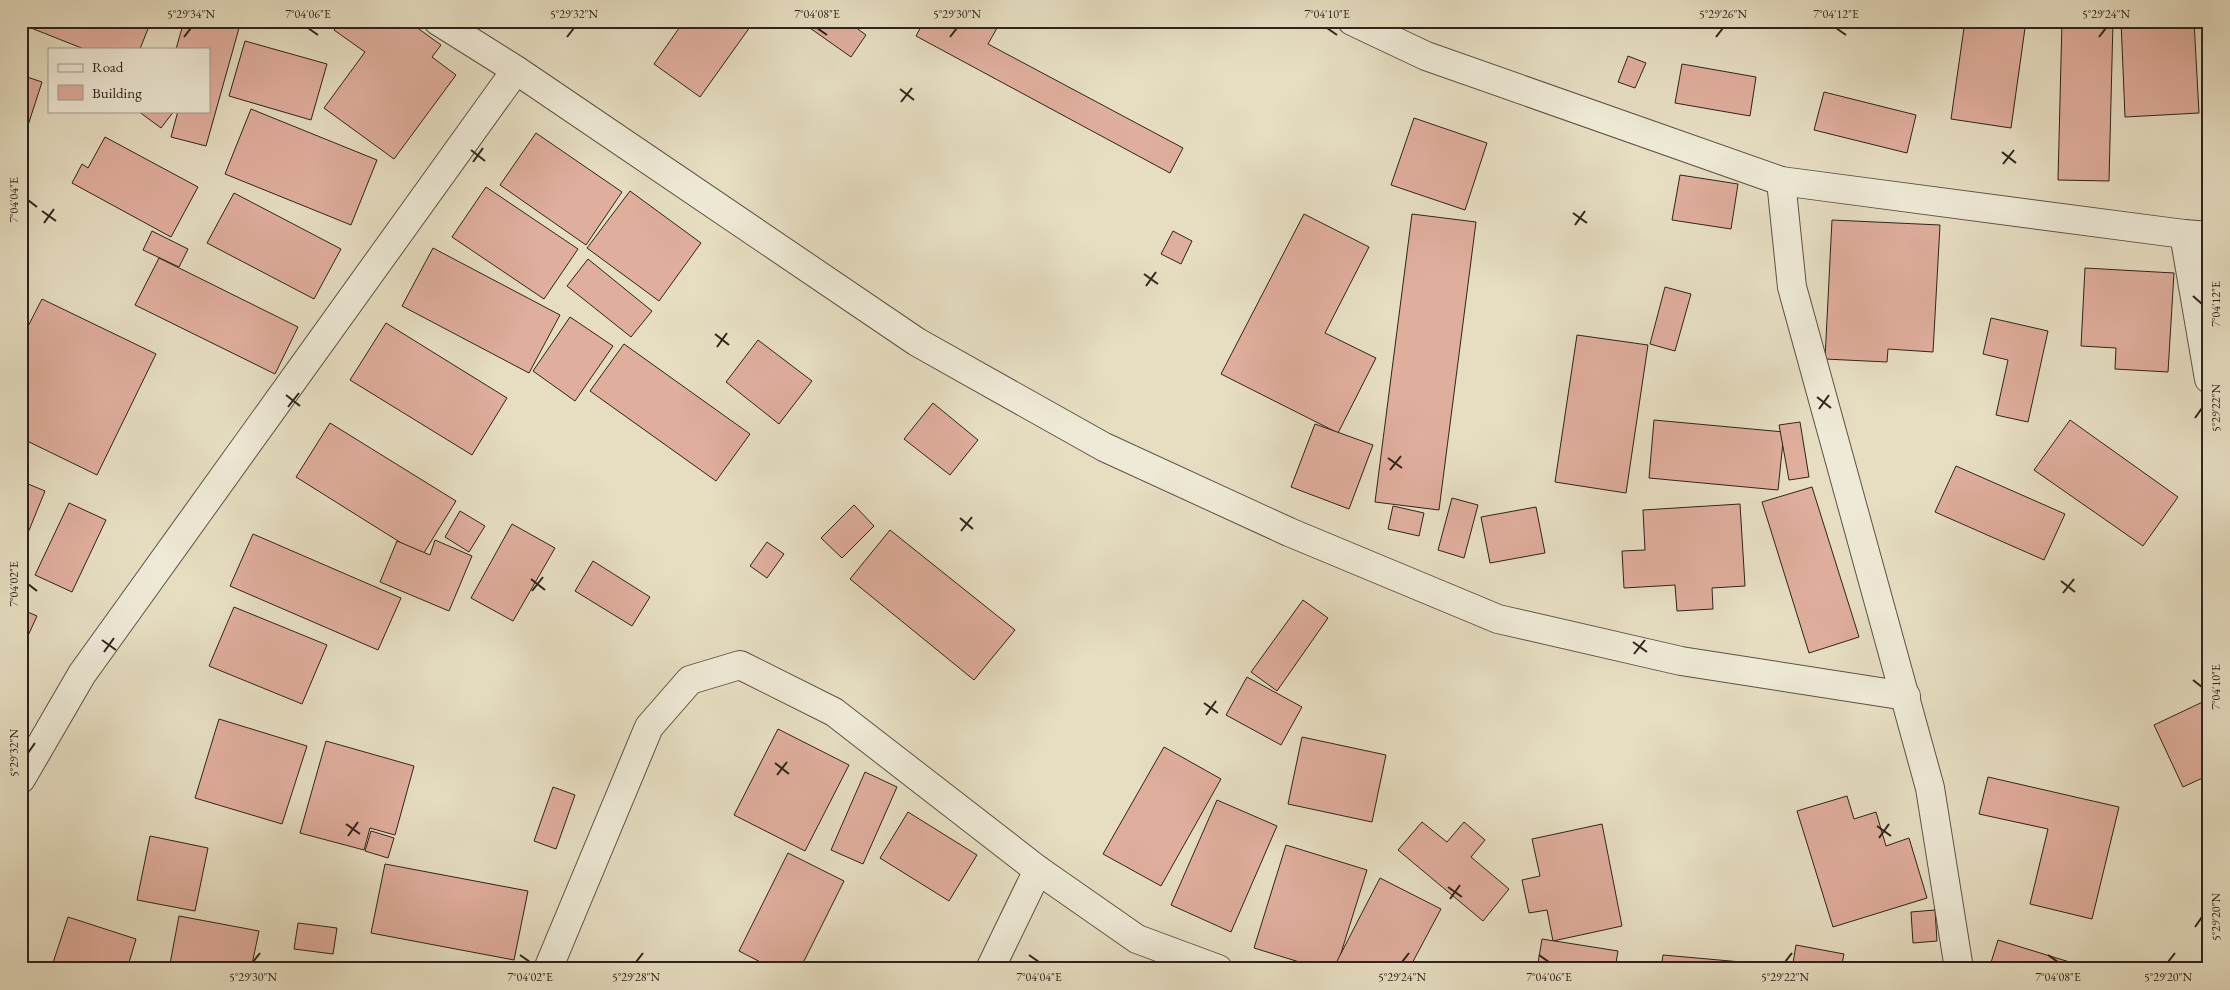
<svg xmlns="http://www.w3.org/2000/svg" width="2230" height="990" font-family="'EB Garamond',serif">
	<rect width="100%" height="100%" fill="#e7dec2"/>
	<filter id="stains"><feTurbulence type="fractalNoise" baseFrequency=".004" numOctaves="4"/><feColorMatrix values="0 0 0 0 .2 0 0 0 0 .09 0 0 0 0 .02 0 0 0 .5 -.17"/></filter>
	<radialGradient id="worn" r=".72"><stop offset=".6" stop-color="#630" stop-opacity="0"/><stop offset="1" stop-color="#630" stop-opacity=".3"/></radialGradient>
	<g fill="#e0ae9d" stroke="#2e231b">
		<path d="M21,21H151L140,49H84L21,24Z"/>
		<path d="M184,21H241L206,146L171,137L178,111H209V49H176Z"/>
		<path d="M341,21H408L441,45L432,57L456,75L394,159L324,108L365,52L334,30Z"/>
		<path d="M684,21H743L750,27L700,97L654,64Z"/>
		<path d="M800,21H847L866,35L851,57Z"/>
		<path d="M924,21H984L997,28L988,44L1183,148L1170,173L916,36Z"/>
		<path d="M1965,21H2026L2011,128L1951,119Z"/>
		<path d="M2062,21H2113L2109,181L2058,180Z"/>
		<path d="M2121,21H2194L2199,113L2125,117Z"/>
		<path d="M245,41L327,64L311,120L229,96Z"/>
		<path d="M1628,56L1646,63L1635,88L1618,82Z"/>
		<path d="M1682,64L1756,77L1750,116L1675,103Z"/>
		<path d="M21,75L42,82L21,147Z"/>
		<path d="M1824,92L1916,115L1907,153L1814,130Z"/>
		<path d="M251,109L377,160L351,225L225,174Z"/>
		<path d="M138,111H174L161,128Z"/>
		<path d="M1414,118L1487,143L1465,210L1391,185Z"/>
		<path d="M536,133L622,192L586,245L500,185Z"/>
		<path d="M105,137L198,187L171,237L72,183L82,164L88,168Z"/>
		<path d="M1680,175L1738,184L1731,229L1672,220Z"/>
		<path d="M486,187L578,249L544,299L452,237Z"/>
		<path d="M630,191L701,243L659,301L587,248Z"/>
		<path d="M234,193L341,249L314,299L207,243Z"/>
		<path d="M1304,214L1369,247L1325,333L1376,358L1338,433L1221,374Z"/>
		<path d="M1412,214L1476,222L1439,510L1375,502Z"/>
		<path d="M1832,220L1940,225L1933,352L1888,349L1887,362L1825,359Z"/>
		<path d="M152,231L188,249L179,267L143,250Z"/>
		<path d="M1173,231L1192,241L1181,264L1161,254Z"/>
		<path d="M433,248L560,315L529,373L402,306Z"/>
		<path d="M159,258L298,327L275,374L135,305Z"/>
		<path d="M588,259L652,311L631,337L567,286Z"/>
		<path d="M2085,268L2174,273L2168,372L2115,369L2116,348L2081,346Z"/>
		<path d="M1665,287L1691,294L1675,351L1650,344Z"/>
		<path d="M42,299L156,354L97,475L21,438V340Z"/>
		<path d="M570,317L613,346L575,401L533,371Z"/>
		<path d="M1991,318L2048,331L2028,422L1996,415L2008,360L1983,354Z"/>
		<path d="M386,323L507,398L472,455L350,380Z"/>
		<path d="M1577,335L1648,345L1626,493L1555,482Z"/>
		<path d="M758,340L812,381L779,424L726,382Z"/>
		<path d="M624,344L750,434L716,481L590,391Z"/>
		<path d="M933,403L978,440L950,475L904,439Z"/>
		<path d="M1654,420L1784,432L1778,490L1649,478Z"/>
		<path d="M2070,420L2178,497L2143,546L2034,470Z"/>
		<path d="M1800,422L1809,477L1789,480L1779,425Z"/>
		<path d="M330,423L456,501L422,556L296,477Z"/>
		<path d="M1315,424L1373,445L1349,509L1291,487Z"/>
		<path d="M1956,466L2065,514L2044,560L1935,512Z"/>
		<path d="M21,481L45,491L21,550Z"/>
		<path d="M1812,487L1859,637L1809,653L1762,502Z"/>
		<path d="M1452,498L1478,505L1464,558L1438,550Z"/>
		<path d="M69,503L106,520L72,592L35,575Z"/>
		<path d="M1740,504L1745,586L1712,588L1713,609L1677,611L1675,585L1624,588L1622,551L1645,550L1643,510Z"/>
		<path d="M854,505L874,526L842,558L821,538Z"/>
		<path d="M1393,506L1424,513L1419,536L1388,529Z"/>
		<path d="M1536,507L1545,553L1490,563L1481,517Z"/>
		<path d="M460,511L485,526L469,552L445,537Z"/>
		<path d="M512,524L555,548L513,621L471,598Z"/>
		<path d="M890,530L1015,630L974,680L850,579Z"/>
		<path d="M253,534L401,598L378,650L230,586Z"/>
		<path d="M435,540L472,556L449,611L380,582L397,541L430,555Z"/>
		<path d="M767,542L784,554L767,578L750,566Z"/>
		<path d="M593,561L650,597L632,626L575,591Z"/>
		<path d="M1303,600L1328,618L1277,691L1251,672Z"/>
		<path d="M234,607L327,645L302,704L209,666Z"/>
		<path d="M21,609L37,616L21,651Z"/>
		<path d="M1247,677L1302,707L1281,745L1226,715Z"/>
		<path d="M2209,699V775L2183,787L2154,725Z"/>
		<path d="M219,719L307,746L282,824L195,798Z"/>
		<path d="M778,729L849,765L805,851L734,815Z"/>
		<path d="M1302,737L1386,755L1372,822L1288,804Z"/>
		<path d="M326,741L414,766L395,835L370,828L364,850L300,833Z"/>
		<path d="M1164,747L1221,779L1161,886L1103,854Z"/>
		<path d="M865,772L897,787L863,864L831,850Z"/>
		<path d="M1988,777L2119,807L2092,919L2030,904L2048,829L1979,814Z"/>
		<path d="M2209,785V799L2204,787Z"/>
		<path d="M553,787L575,795L556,849L534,841Z"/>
		<path d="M1847,796L1854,819L1876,812L1886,846L1909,838L1927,898L1833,927L1797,811Z"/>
		<path d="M1217,800L1277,826L1231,932L1171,905Z"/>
		<path d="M908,812L977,855L949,901L880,858Z"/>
		<path d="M1422,822L1447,842L1464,822L1485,840L1471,857L1509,889L1483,921L1398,850Z"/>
		<path d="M1602,824L1622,926L1553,941L1547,910L1529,913L1522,880L1540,876L1532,839Z"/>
		<path d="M371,831L394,838L388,858L365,851Z"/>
		<path d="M150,836L208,848L195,911L137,900Z"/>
		<path d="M1286,845L1367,870L1336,969H1322L1254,948Z"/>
		<path d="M788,853L844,881L800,969H774L739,951Z"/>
		<path d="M385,864L528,891L514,960L371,933Z"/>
		<path d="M1380,878L1441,909L1409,969H1342L1335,965Z"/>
		<path d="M1935,910L1937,941L1913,943L1911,912Z"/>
		<path d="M179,916L259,931L251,969H169Z"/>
		<path d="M68,917L136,939L127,969H51Z"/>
		<path d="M298,923L337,928L333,954L294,949Z"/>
		<path d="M1542,939L1618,951L1615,969H1537Z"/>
		<path d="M1998,940L2076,964L2075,969H1989Z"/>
		<path d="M1796,945L1844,954L1841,969H1792Z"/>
		<path d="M1663,955L1764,964V969H1661Z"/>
	</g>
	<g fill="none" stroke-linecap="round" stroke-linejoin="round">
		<g stroke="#5c5245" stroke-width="30">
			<g id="street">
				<path d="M438,21L516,70L917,342L1104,447L1289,532L1498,619L1681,661L1906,696"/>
				<path d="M1352,21L1426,56L1781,181L2184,234L2209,236"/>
				<path d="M1781,181L1792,287L1930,788L1959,969"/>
				<path d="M2184,234L2209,379"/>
				<path d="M21,779L82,674L516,70"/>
				<path d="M548,969L649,727L690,680L740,665L834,712L1038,870L1137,939L1218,969"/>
				<path d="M990,969L1038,870"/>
			</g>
		</g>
		<use href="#street" stroke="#efead7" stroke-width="28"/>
	</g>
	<path fill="none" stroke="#2e231b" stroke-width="2" d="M308,28L318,35M817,28L827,35M1327,28L1337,35M1836,28L1846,35M184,37L191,28M567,37L574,28M950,37L957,28M1716,37L1723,28M2099,37L2106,28M900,89L914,100M901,102L912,88M471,150L485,161M2002,152L2016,163M473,162L483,148M2003,164L2014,150M28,200L37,207M42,211L56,221M1573,213L1587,223M44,223L54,209M1575,225L1585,211M1144,274L1158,284M1146,286L1156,272M2193,296L2202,304M715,334L729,345M717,347L727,333M286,395L300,406M1817,397L1831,408M288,407L299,393M1819,409L1829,395M2195,418L2202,408M1388,458L1402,468M1390,470L1401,456M960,518L973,529M961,531L972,517M531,579L545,590M2061,581L2075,592M28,584L37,591M532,591L543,577M2063,593L2074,579M102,640L116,650M1633,642L1647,652M104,652L114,638M1634,654L1645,640M2193,680L2202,687M1204,703L1218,713M1206,715L1216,701M28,753L35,743M775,763L789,774M777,775L787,762M346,824L360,834M1877,826L1891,836M348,836L358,822M1879,838L1889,824M1448,887L1462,897M1450,899L1460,885M2195,927L2202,917M520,955L530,962M1029,955L1039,962M1539,955L1549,962M2048,955L2058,962M253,962L260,953M636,962L643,953M1402,962L1409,953M1785,962L1792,953M2168,962L2175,953"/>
	<rect width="2230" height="990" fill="none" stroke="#e7dec2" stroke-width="55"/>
	<rect x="48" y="48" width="162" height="65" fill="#efead7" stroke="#a29a8c"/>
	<rect x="58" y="64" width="25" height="8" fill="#efead7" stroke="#a29a8c"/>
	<text x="92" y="72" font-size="15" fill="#2e231b">Road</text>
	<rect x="58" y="85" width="25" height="15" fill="#e0ae9d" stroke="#a29a8c"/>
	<text x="92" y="98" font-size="15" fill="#2e231b">Building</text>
	<rect x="28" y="28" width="2174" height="934" fill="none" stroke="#2e231b" stroke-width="2"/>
	<g font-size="12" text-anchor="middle" fill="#2e231b">
		<text x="191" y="18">5°29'34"N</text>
		<text x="308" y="18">7°04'06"E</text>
		<text x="574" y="18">5°29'32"N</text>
		<text x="817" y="18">7°04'08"E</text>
		<text x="957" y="18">5°29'30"N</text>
		<text x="1327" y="18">7°04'10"E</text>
		<text x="1723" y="18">5°29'26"N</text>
		<text x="1836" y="18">7°04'12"E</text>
		<text x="2106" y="18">5°29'24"N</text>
		<text transform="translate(14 200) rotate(-90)" y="4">7°04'04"E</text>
		<text transform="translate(2216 304) rotate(-90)" y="4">7°04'12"E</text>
		<text transform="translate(2216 408) rotate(-90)" y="4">5°29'22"N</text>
		<text transform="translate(14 584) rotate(-90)" y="4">7°04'02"E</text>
		<text transform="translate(2216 687) rotate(-90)" y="4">7°04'10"E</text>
		<text transform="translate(14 753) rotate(-90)" y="4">5°29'32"N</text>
		<text transform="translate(2216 917) rotate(-90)" y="4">5°29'20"N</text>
		<text x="253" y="981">5°29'30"N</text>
		<text x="530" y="981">7°04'02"E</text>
		<text x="636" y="981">5°29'28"N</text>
		<text x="1039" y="981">7°04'04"E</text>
		<text x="1402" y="981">5°29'24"N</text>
		<text x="1549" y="981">7°04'06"E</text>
		<text x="1785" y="981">5°29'22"N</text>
		<text x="2058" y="981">7°04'08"E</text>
		<text x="2168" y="981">5°29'20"N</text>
	</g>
	<rect width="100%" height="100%" filter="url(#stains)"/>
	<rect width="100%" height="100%" fill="url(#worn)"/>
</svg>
